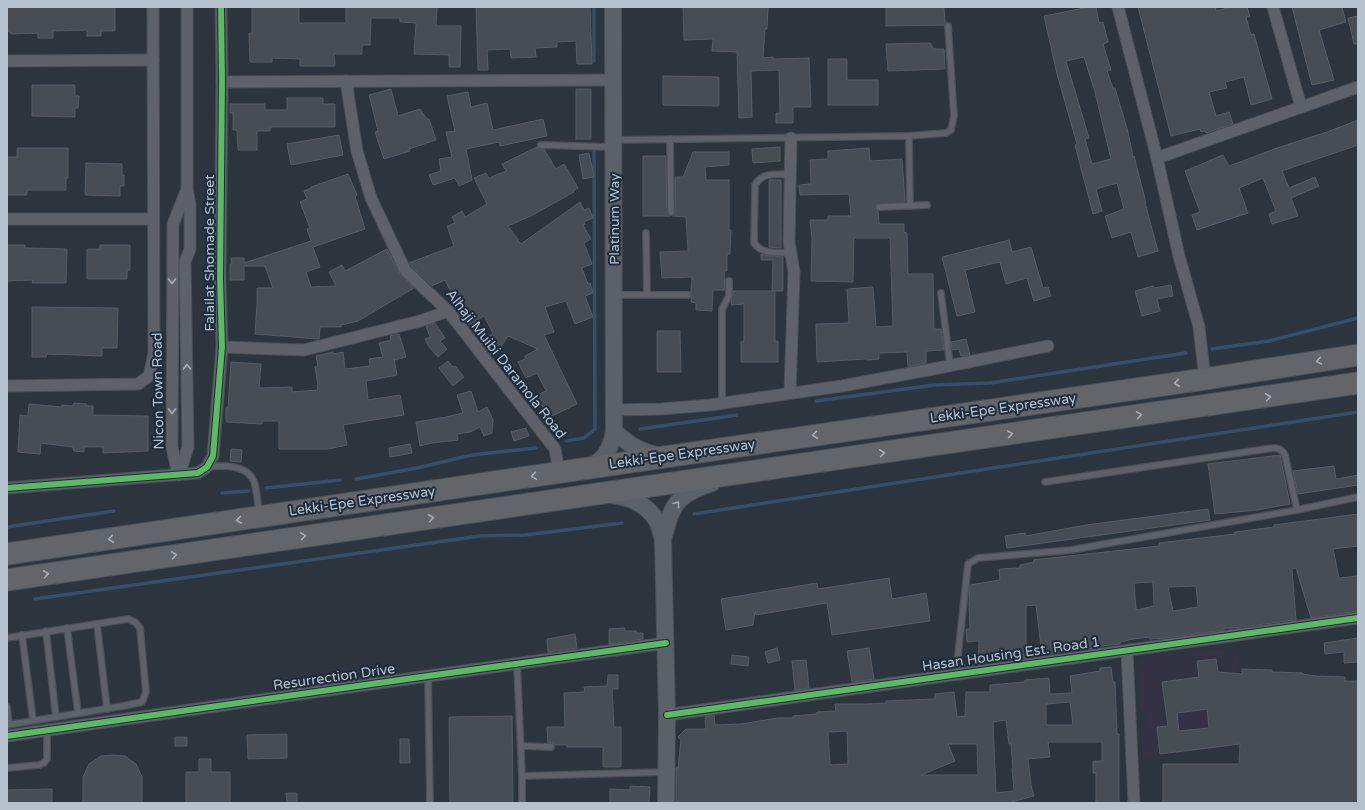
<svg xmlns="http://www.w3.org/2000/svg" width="1365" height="810" font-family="'Varela Round',sans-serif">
	<rect width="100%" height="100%" fill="#2c343d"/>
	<path fill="#323243" d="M1240,647L1237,748L1142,757L1141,732L1147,726L1146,713L1140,711L1137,670V664L1139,660L1149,656Z"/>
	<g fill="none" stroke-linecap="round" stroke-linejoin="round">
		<g stroke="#354e6a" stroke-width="3.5">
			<path d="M594,7V61"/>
			<path d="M1212,349L1269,341L1358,318"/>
			<path d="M816,401L935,385L990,383L1186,353"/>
			<path d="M640,429L737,415"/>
			<path d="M566,441L584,438L595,429L594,151"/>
			<path d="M356,479L417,468L472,455L536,448"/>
			<path d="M266,488L340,480"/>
			<path d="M222,493L249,491"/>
			<path d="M694,514L1358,412"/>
			<path d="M7,527L114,511"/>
			<path d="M35,599L480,536L525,535L622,523"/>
		</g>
	</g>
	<g fill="#464d55" stroke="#545c65" fill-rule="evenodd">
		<path d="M7,7H115V31H101V36H87V30L53,31V38H38V33L12,34L7,30Z"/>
		<path d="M252,7H299V23H346V7H437L436,26H461L460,67H449V55L414,54L416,23L400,22V18H371L370,45H362V54H334L335,66H300V59L272,58V62H250L249,33H252Z"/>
		<path d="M476,7H590L592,64H577L576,41L557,42V47L535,48L536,57L511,58L510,49L487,50L488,70H478Z"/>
		<path d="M683,7H768L767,29H765L763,58L773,57V59L809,58L811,107H793V123H776V113H780L779,70L751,71L752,117L739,118L737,52L712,51L713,39L684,40Z"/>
		<path d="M886,7H944L945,23L944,25L886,26Z"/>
		<path d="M1089,7H1096L1099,23L1103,22L1108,42L1103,44L1111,70L1107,71L1113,88H1115L1128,132L1133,157L1134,156L1146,203H1145L1158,251L1138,257L1131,232L1112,238L1105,216L1124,209L1117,183L1096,189L1102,211L1093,214L1075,145L1077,144L1057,74L1044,16ZM1084,57L1095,92L1111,159L1092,164L1085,139L1089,138L1066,61Z"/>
		<path d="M1138,7H1215L1216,11L1232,7H1247L1250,17H1246L1251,35L1254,34L1272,99L1251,105L1244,77L1225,82L1227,88L1209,92L1216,116L1229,112L1233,124L1206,133L1205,131L1201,132L1200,129L1171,136Z"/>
		<path d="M1292,7H1342L1346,22L1319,30L1334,80L1312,85Z"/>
		<path d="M1358,16V44H1354L1348,18Z"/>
		<path d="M930,43L934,49H944L945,69L888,71L886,44Z"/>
		<path d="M828,59H847V80H878V105H828Z"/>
		<path d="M663,76L719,77V106L663,105Z"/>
		<path d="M32,85H75V96H79L78,108H75V117L32,116Z"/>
		<path d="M391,89L398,116L420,109L427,119H429L436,140L409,149L410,151L384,159L375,132L378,131L369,95Z"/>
		<rect x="576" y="89" width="15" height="50"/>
		<path d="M468,92L471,107L487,103L493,130L543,119L547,136L500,146L499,142L466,149L472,180L459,186L455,178L433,185L429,175L441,171L439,159L452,157L446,132L455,131L447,96Z"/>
		<path d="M287,98H323V104H335V127H270V131H257V150H238L237,130H233V113H230V104H265V110H287Z"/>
		<path d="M1358,120V145L1282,171L1289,188L1315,177L1319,186L1291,198L1298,216L1272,224L1269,214L1276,211L1263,178L1239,188L1248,213L1197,230L1192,215L1200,212L1185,171L1223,155L1229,166L1277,148L1327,132Z"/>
		<path d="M339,135L343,155L291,165L287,144Z"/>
		<path d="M537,147L539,149H544L556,169L564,164L578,188L573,191L574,192L531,216L508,226L521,244L580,202L584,210L589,208L593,218L584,222L585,224L583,225L591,239L584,243L592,264L582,268L588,284L590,283L593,293L585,296L593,317L575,324L566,301L545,307L554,332L544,335L577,404L548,418L542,405L538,407L533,397L546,391L537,373L526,378L518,362L525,359V356L538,349L508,336L503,344L492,356L481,343L493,333L484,316L469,325L463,315L461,316L455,308L458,306L445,280L432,286L411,266L409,263L454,246L447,226L455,223L452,217L462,211L465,217L487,204L474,178L486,173L489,178L506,171L502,164Z"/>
		<path d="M780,147V161L753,163L752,149Z"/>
		<path d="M17,148H68V178H66V190H27V195H7V157H17Z"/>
		<path d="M869,148L870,161L902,159L905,202L876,204L875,208L878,211L879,224H904V232L907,233L908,274H933L934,329H941L944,350L926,351V363L908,367L907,352L879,353V359L867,360L866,359L817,362L816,324L849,323L847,289L873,287L876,327L893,326L890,238H854L853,282L811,281L812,239L810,220H828V216H851L849,194L800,195L799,185L811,184L810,160L828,159V151Z"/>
		<path d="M693,152H729V165L705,167L706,180H729V230H731L730,254H727V271H724L725,290H713L712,311L696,310V303L691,302L692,295L691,292L692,277L662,278L660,252L688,251L686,217L672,216L675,212V177H683Z"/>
		<path d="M589,153L594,177L583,179L579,155Z"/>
		<path d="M643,156H666L667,212L670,216H643Z"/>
		<path d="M86,163L122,164V175H124V186H120V196L85,195Z"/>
		<path d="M348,174L357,195L355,196L365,229L313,247L320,267L306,272L311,287L336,286L329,272L342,265L345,271L387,249L399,273L414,288L358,321L341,325V327H320L319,339L255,334L257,304V288H273L265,266H244V280H230V264H232L231,258H244V263L311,241L307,229L310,228L300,202L307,199L304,191L311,188V187Z"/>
		<path d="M769,180H781V248L769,247Z"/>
		<path d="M1009,240L1012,252L1031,247L1043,288L1048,287L1051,296L1034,301L1027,278L1006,284L1000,262L965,270L975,312L957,316L942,257Z"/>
		<path d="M7,245H25V248L67,249L66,283H32L33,280L7,281Z"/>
		<path d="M100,245H130V270H127V279H87V249H100Z"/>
		<path d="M761,254L770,256L783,257V291H772L773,260H761Z"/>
		<path d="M1171,285L1173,296L1157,299L1160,311L1142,316L1135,291L1153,286L1154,288Z"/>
		<path d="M733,291H775V341H778V362H741V342L744,341V304L731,305Z"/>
		<path d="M32,307L118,308L117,348H102V356L47,354L46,357H32Z"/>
		<path d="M435,323L445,338L440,341L447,349L438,357L429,347L425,339L430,337L426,326Z"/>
		<path d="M657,331H680L681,372H657Z"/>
		<path d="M399,334L406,357L395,360L394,358L397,375L366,381L368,400L400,395L404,415L343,425L347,445L328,449H279V421H262V424L226,422V408H228L231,362L261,364L259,388L292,387V392L318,390L317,386L318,385L315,367L318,366L316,356L333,352V354L343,352L345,369L370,366L369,359L383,357L379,343L391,340L390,336Z"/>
		<path d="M966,339L970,355L961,356L959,349L952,350L951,342Z"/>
		<path d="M448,361L453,367L455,366L464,377L453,386L439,368Z"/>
		<path d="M471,391L478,412L487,407L493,420L492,433L484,436L480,427L470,432L457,434L458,440L432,443L420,446L416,422L446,417L463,413L457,395Z"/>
		<path d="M74,403L86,404L87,406H93V415L148,416V451L103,453V447H84V452L74,451L73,447L41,443L40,454L18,452L20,415L28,416L29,404L62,407V405L72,406Z"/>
		<path d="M526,428L529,436L514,441L511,432Z"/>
		<path d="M410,444L412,453L390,457L389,448Z"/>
		<path d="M231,449L242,450L241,462L230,461Z"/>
		<path d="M1280,455L1290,504L1257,510L1215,514L1208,464Z"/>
		<path d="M1334,466L1336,479L1358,475V485L1298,494L1293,471Z"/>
		<path d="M1208,509L1210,520L1007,548L1005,536L1025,533L1026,536L1086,525Z"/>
		<path d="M1358,514V546L1333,549L1339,578L1357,576L1358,585V611L1311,618L1296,568L1292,569L1296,620L1233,628H1224V630L1166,638L1150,639V637L1133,639L1120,642V644L1093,647V648L1042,655L1036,605L1026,606V657L978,664L979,641L967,642L966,629H970L969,604L970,585L1000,580L999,569L1020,568V565L1034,562L1033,560L1159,546V543L1235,534V532L1274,527V525ZM1153,582L1154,606L1136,610L1134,583ZM1196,586L1198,607L1173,611L1168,587Z"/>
		<path d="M889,578L892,599L926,593L930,621L832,635L827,603L756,615L755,612L753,625L726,630L721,599L817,583L818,589Z"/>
		<path d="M625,628V631H636V633H643V639L609,644V629Z"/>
		<path d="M575,634L577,648L548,652L547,639Z"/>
		<path d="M1358,638V662L1344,663V652L1325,654L1324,643Z"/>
		<path d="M777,648L780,660L768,663L765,652Z"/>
		<path d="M869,648L874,679L852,682L847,651Z"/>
		<path d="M732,655L749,657L748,666L731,664Z"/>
		<path d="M1216,659L1218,672L1242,674V669L1272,670V672L1303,673V674L1316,676L1345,677V681H1358V803H1163V764H1239L1240,744L1160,754L1157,727L1168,726L1162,682L1199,677L1197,661ZM1207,709L1209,728L1179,731L1177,713Z"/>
		<path d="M806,660L809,688L795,690L792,661Z"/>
		<path d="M1111,667L1113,682H1115L1117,734H1119V803H1096V773H1093V761H1102V742H1048L1050,757L1028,759L1031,785L1034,796L1008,803H676V768H678L681,740L678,737L686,729H706L705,717L714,715L715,725L741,724L778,718H793V716L817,714V712L836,711L835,704H867L886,703V701L935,699V694L954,692L957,717L965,716L966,692H990V685L1025,682V680L1049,678L1050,694L1072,693L1070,676L1100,671V668ZM1070,702L1073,725H1046V704ZM1006,720L1009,744L1011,743L1013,769H1012L1014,791L996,793L993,722ZM847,731L848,764L830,765L828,732ZM948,744H977L978,775H921L955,761Z"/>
		<path d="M608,675H618V689H612L614,727H621V767H603V747H567V745H555L553,743H548L547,727H565L564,693L585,692L584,687L607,686Z"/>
		<path d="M512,716L513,803H450L449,717Z"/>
		<path d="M287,734V758L248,759L247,735Z"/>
		<rect x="175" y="737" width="12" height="9"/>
		<path d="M400,739H409L410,763H400Z"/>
		<path d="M113,755L125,756L136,764L142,777V803H83V777L89,764L101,756Z"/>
		<path d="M199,759H211V772H230V803H186V772H199Z"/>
		<path d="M630,786L650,787L649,803H610V789L630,790Z"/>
		<path d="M52,789V803H7V790Z"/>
		<path d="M286,793H297V803H287Z"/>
	</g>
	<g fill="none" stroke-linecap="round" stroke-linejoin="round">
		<g stroke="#4b5057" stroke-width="8">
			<g id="lane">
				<path d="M908,136L946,133L951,130L954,116L948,26"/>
				<path d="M670,139L671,212"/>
				<path d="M614,140L906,136L909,138L910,206"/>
				<path d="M541,145L611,147"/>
				<path d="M791,174C776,175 763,171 755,185L754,243C763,255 777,252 791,253"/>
				<path d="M879,207L927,205"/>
				<path d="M646,233L647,295"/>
				<path d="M941,293L950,365"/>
				<path d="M614,295H688"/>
				<path d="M722,403V309L729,296V281"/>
				<path d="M207,467C224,465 250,464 255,485C257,494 258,503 259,512"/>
				<path d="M1045,482L1266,449C1275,448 1280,446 1285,455L1297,510"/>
				<path d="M97,624L107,709"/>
				<path d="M67,628L78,713"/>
				<path d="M46,631L56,717"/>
				<path d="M22,635L33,720"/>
				<path d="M7,638L128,619L135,622L140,628L146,692L142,702L123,706L7,725"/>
				<path d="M517,664L522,776"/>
				<path d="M956,673L968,564L978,558L1071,550L1297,510L1358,497"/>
				<path d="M428,676L430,803"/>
				<path d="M7,707L9,724"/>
				<path d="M521,746L551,747"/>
				<path d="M7,768L39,765L44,763L47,759V731"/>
				<path d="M522,803V776L664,772"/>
			</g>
		</g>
		<g stroke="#4b5057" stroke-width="13">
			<g id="street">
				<path d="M1118,7L1157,158L1179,256L1199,327L1205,379"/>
				<path d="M1273,7L1301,107"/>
				<path d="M7,61L153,60"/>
				<path d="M346,81L357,151L371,198L405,270L448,311L555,449L559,472"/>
				<path d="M222,82L613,80"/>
				<path d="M1157,158L1358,87"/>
				<path d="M7,219H153"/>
				<path d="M222,347L304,350L420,321L448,311"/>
				<path d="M7,386L138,384L149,376L154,354L153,7"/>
				<path d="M790,393L794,272L789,242L791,138"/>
				<path d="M614,410L661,409L710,405L842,386L933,369L1048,346"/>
				<path d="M178,474L172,447L173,224L187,189"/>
				<path d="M179,475L188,447L185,262L190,249V204L187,189V7"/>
				<path d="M7,488L198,473L207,467L213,456L222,347L220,279L222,82L221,7"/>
				<path d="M1127,651L1134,803"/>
				<path d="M667,715L1358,618"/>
				<path d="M7,736L428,676L666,643"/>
			</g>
		</g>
		<g stroke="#4b5057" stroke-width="18">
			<g id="secondary">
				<path d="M614,431C629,445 642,453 662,456"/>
				<path d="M589,468C605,459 611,449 614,431L613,7"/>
				<path d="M611,495C630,497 647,504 657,521C660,527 661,534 663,540"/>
				<path d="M666,803L667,715L663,540C672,504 676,495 712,483"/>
			</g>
		</g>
		<g stroke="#495059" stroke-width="23">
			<g id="highway">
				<path d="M7,554L589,468L1205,379L1358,355"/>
				<path d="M7,580L1358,383"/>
			</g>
		</g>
		<use href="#lane" stroke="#5d626a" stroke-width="5.5"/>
		<use href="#street" stroke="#5d626a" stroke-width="11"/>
		<use href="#secondary" stroke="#5b6168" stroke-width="16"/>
		<use href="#highway" stroke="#62666a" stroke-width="21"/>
		<g stroke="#1d2b3a" stroke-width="8">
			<g id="cycleway">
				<path d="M7,488L198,473L207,467L213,456L222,347L220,279L222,82L221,7"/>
				<path d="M667,715L1358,618"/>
				<path d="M7,736L428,676L666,643"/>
			</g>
		</g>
		<use href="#cycleway" stroke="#5cba63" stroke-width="6"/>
	</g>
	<defs><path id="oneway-chevron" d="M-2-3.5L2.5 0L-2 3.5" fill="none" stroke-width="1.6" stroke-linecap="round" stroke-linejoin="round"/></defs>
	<g stroke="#a4aeba">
		<use href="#oneway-chevron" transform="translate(172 281) rotate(90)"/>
		<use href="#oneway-chevron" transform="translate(187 367) rotate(-91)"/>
		<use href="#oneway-chevron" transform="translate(172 411) rotate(90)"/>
	</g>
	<g stroke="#a5afba">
		<use href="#oneway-chevron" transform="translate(1319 361) rotate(171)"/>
		<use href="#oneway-chevron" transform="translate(1177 383) rotate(172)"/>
		<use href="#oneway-chevron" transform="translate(1268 397) rotate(-8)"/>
		<use href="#oneway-chevron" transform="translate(1139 415) rotate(-8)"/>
		<use href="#oneway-chevron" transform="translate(1010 434) rotate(-8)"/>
		<use href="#oneway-chevron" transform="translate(815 435) rotate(172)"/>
		<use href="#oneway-chevron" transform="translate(882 453) rotate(-8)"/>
		<use href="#oneway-chevron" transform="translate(534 476) rotate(172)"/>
		<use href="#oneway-chevron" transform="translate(431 518) rotate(-8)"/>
		<use href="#oneway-chevron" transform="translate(239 520) rotate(172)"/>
		<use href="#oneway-chevron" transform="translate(303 536) rotate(-8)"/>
		<use href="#oneway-chevron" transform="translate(111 539) rotate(172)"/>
		<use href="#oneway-chevron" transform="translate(174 555) rotate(-8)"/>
		<use href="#oneway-chevron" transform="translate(46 574) rotate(-8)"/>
	</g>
	<use stroke="#9fa9b4" href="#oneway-chevron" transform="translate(677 504) rotate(-52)"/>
	<g text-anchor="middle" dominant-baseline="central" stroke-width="4" stroke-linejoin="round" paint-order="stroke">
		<g font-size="14" fill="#b6c1ce" stroke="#1d2b3a">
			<text transform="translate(614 219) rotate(-90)">Platinum Way</text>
			<text transform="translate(209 253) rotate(-90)">Falailat Shomade Street</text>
			<text transform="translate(506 364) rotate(52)">Alhaji Muibi Daramola Road</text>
			<text transform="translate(158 391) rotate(-91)">Nicon Town Road</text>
			<text transform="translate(1003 408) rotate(-8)">Lekki-Epe Expressway</text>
			<text transform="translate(682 454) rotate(-8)">Lekki-Epe Expressway</text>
			<text transform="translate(362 501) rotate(-8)">Lekki-Epe Expressway</text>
			<text transform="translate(1011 654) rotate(-8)">Hasan Housing Est. Road 1</text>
			<text transform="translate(334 677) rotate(-8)">Resurrection Drive</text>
		</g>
	</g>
	<rect width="1365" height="810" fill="none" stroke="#b6c1ce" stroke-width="16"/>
</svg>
